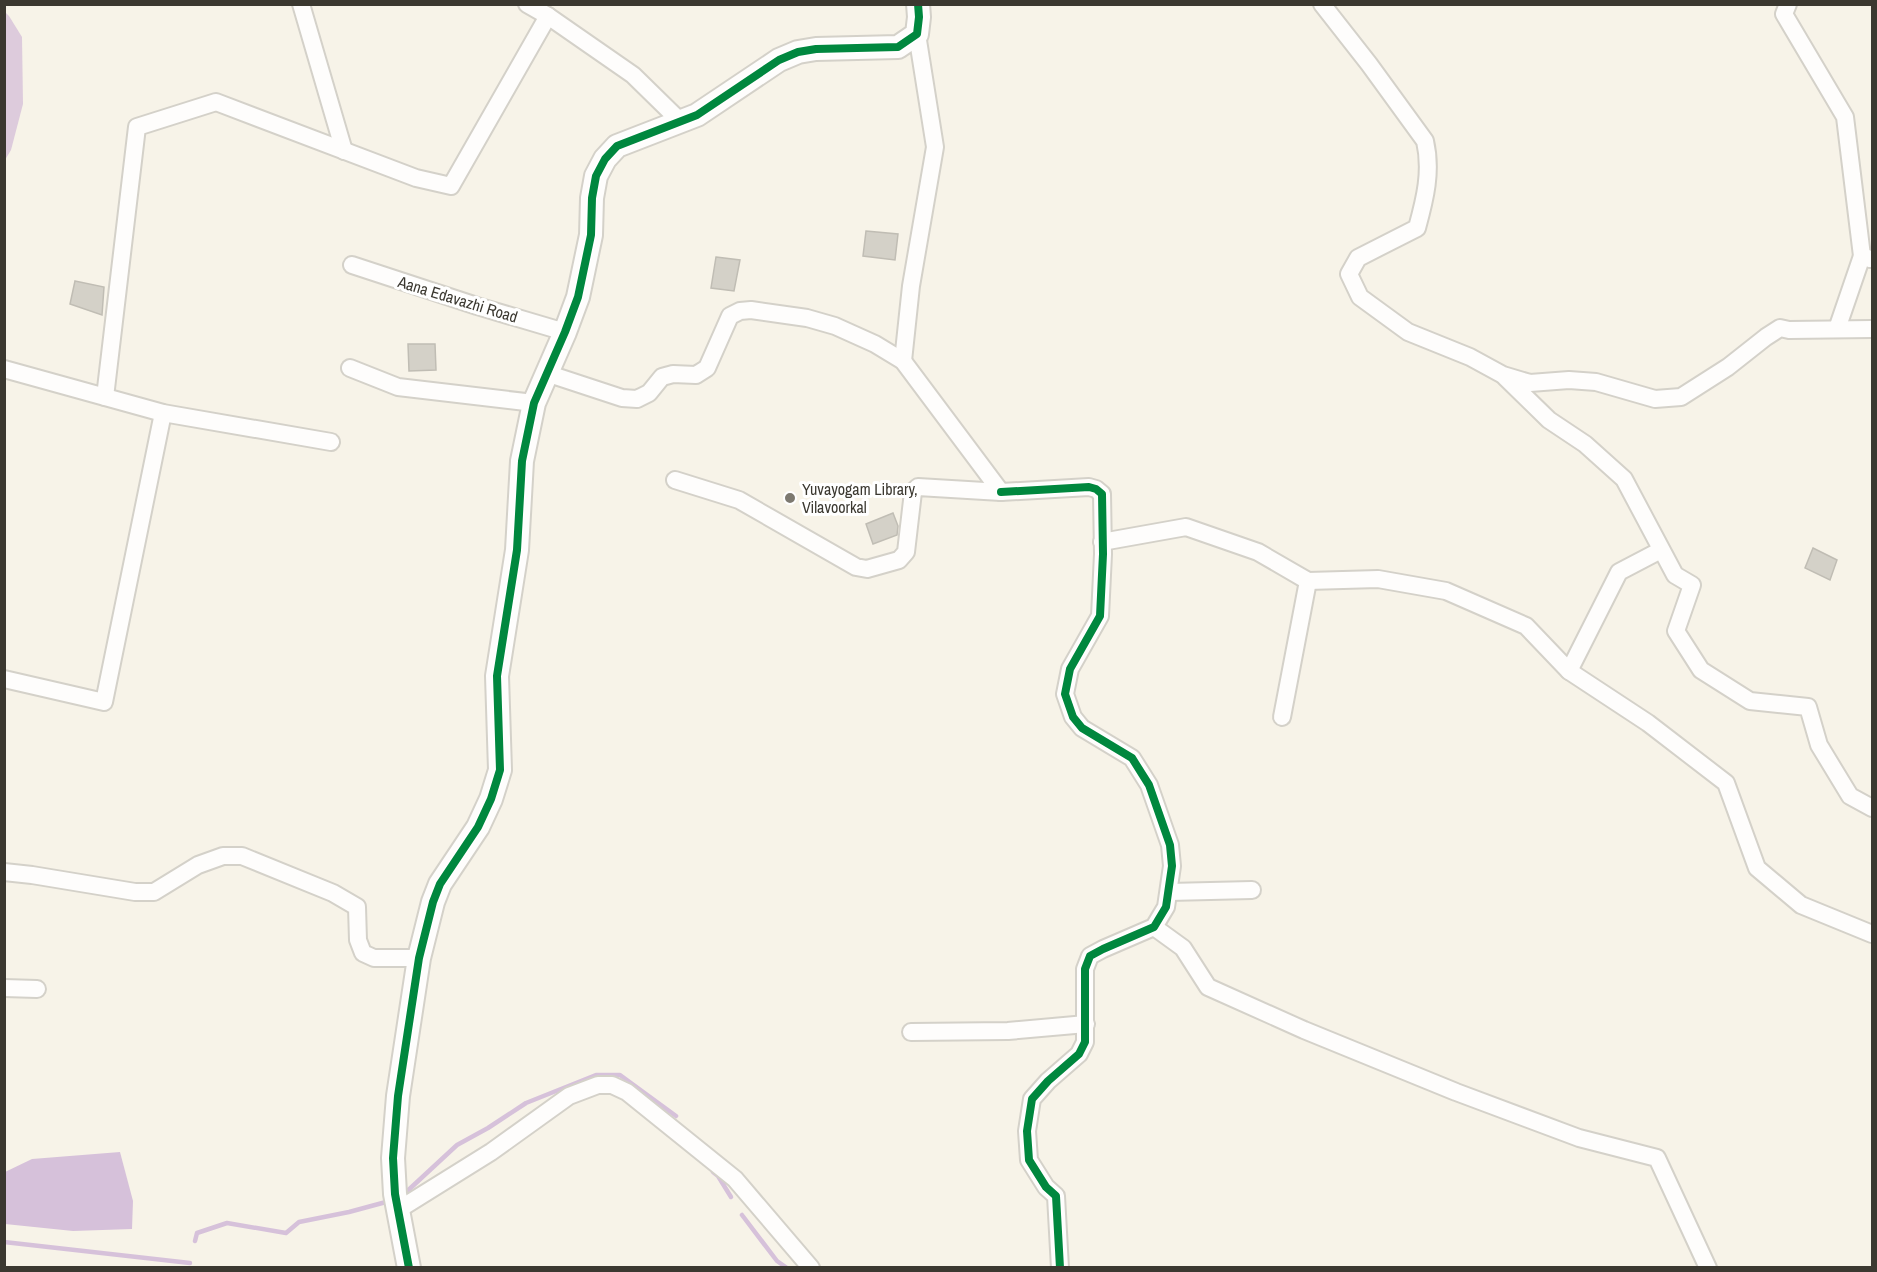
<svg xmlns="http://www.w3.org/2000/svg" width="1877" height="1272" font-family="'Archivo Narrow',sans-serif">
	<rect width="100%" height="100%" fill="#f7f3e8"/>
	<path fill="#ddcbdc" d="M5,12L9,16L22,37L23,104L11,150L5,160Z"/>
	<path fill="#d6c1da" d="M120,1152L133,1201L132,1229L73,1231L5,1224V1172L32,1159Z"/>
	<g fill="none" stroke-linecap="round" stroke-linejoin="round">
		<g stroke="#d6c1da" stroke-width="4.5">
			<path d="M713,1172L718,1176L731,1197"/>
			<path d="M403,1195L457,1145L488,1128L526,1103L596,1075H620L676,1116"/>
			<path d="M742,1215L777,1261L787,1268"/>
			<path d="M195,1241L197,1233L227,1223L286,1233L299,1222L349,1212L386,1202"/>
			<path d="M4,1242L190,1263"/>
		</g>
	</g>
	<g fill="#d4d1c8" stroke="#c0bdb4" stroke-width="1.5">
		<path d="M866,231L898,234L895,260L863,256Z"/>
		<path d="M716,257L740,260L734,291L711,288Z"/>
		<path d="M75,281L104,287L102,315L70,304Z"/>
		<path d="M408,344H435L436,370L409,371Z"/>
		<path d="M893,513L898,526L897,535L873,544L866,524Z"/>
		<path d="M1813,548L1837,560L1830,580L1805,568Z"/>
	</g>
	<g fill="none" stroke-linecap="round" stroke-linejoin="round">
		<g stroke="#d4d1c9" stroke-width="20">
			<g id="street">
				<path d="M301,4L344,151"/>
				<path d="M527,4L548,16L633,75L681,122"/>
				<path d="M1322,4L1369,64L1425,141C1432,171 1425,199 1417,228L1358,258L1349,274L1360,297L1408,332L1470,357L1503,375L1530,383L1569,380L1596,382L1655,399L1681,397L1728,367L1766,337L1780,328L1789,330L1872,329"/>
				<path d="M1788,4L1784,14L1845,117L1862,256"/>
				<path d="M352,265L477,306L565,332"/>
				<path d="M1837,329L1862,256L1870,259"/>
				<path d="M903,361L911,286L935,147L917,34"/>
				<path d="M350,368L398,387L534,403"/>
				<path d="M4,369L163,413L331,442"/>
				<path d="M546,373L622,398L637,399L649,393L662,377L673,374L696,375L707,368L730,316L740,311L751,310L807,318L835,326L875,344L903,361L1001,492L918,487L913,492L906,552L899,560L867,569L856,567L739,500L675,480"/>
				<path d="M1505,377L1549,420L1585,444L1624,479L1675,575L1692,585L1676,631L1701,670L1750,701L1808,707L1819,745L1850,796L1872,808"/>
				<path d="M105,397L137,127L216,102L416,178L451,186L548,16"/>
				<path d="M1001,492L1089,487L1096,489L1102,494L1103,554L1100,616L1070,669L1065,694L1073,717L1082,728L1132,758L1149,785L1170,845L1172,866L1166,907L1154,927L1103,949L1090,956L1085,969V1042L1079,1054L1048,1081L1032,1099L1027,1131L1029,1160L1046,1187L1056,1196L1060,1268"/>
				<path d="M1102,542L1186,527L1258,552L1308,581L1378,579L1446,591L1526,626L1569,671L1648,723L1726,783L1757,868L1801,905L1872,934"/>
				<path d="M1569,671L1619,572L1661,550"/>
				<path d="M4,679L104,702L163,413"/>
				<path d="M1282,717L1308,581"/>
				<path d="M4,872L32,875L135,892H154L198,865L223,856H242L333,893L357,907L358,940L363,953L374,958H419"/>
				<path d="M1169,892L1252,890"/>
				<path d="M1154,927L1183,948L1208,987L1304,1030L1456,1092L1579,1138L1657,1158L1708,1268"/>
				<path d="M4,988L37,989"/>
				<path d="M911,1032L1008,1031L1086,1024"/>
				<path d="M398,1210L491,1152L569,1096L598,1085H612L627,1092L735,1179L811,1268"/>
			</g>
		</g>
		<g stroke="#d4d1c9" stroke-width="26">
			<path id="secondary" d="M409,1268L395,1194L393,1158L398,1096L419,958L433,902L440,884L478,827L491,799L500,770L497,676L517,550L522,461L534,403L565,332L578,297L591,235L592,198L596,176L605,159L617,146L697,115L779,60L798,52L816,49L898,47L917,34L919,17L918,4"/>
		</g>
		<use href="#street" stroke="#fefdfc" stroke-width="16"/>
		<use href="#secondary" stroke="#fefdfc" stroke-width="22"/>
		<g stroke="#fff" stroke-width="11">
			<g id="cycleway">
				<path d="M1001,492L1089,487L1096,489L1102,494L1103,554L1100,616L1070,669L1065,694L1073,717L1082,728L1132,758L1149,785L1170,845L1172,866L1166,907L1154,927L1103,949L1090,956L1085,969V1042L1079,1054L1048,1081L1032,1099L1027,1131L1029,1160L1046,1187L1056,1196L1060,1268"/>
				<path d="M409,1268L395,1194L393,1158L398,1096L419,958L433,902L440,884L478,827L491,799L500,770L497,676L517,550L522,461L534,403L565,332L578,297L591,235L592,198L596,176L605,159L617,146L697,115L779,60L798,52L816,49L898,47L917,34L919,17L918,4"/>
			</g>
		</g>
		<use href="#cycleway" stroke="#00873e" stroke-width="8"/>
	</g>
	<circle fill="#7d7970" stroke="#fff" stroke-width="2" cx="790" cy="498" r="6"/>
	<g text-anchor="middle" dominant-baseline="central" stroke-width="6" stroke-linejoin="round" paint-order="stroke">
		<g font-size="16" fill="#3b3830" stroke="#fff">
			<text transform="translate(458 299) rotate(17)">Aana Edavazhi Road</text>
		</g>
		<g font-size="16" fill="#3b3830" stroke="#fff" text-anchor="start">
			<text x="802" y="489">Yuvayogam Library,<tspan x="802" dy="18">Vilavoorkal</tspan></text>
		</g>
	</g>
	<rect width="1877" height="1272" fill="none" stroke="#3b3830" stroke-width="12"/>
</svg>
